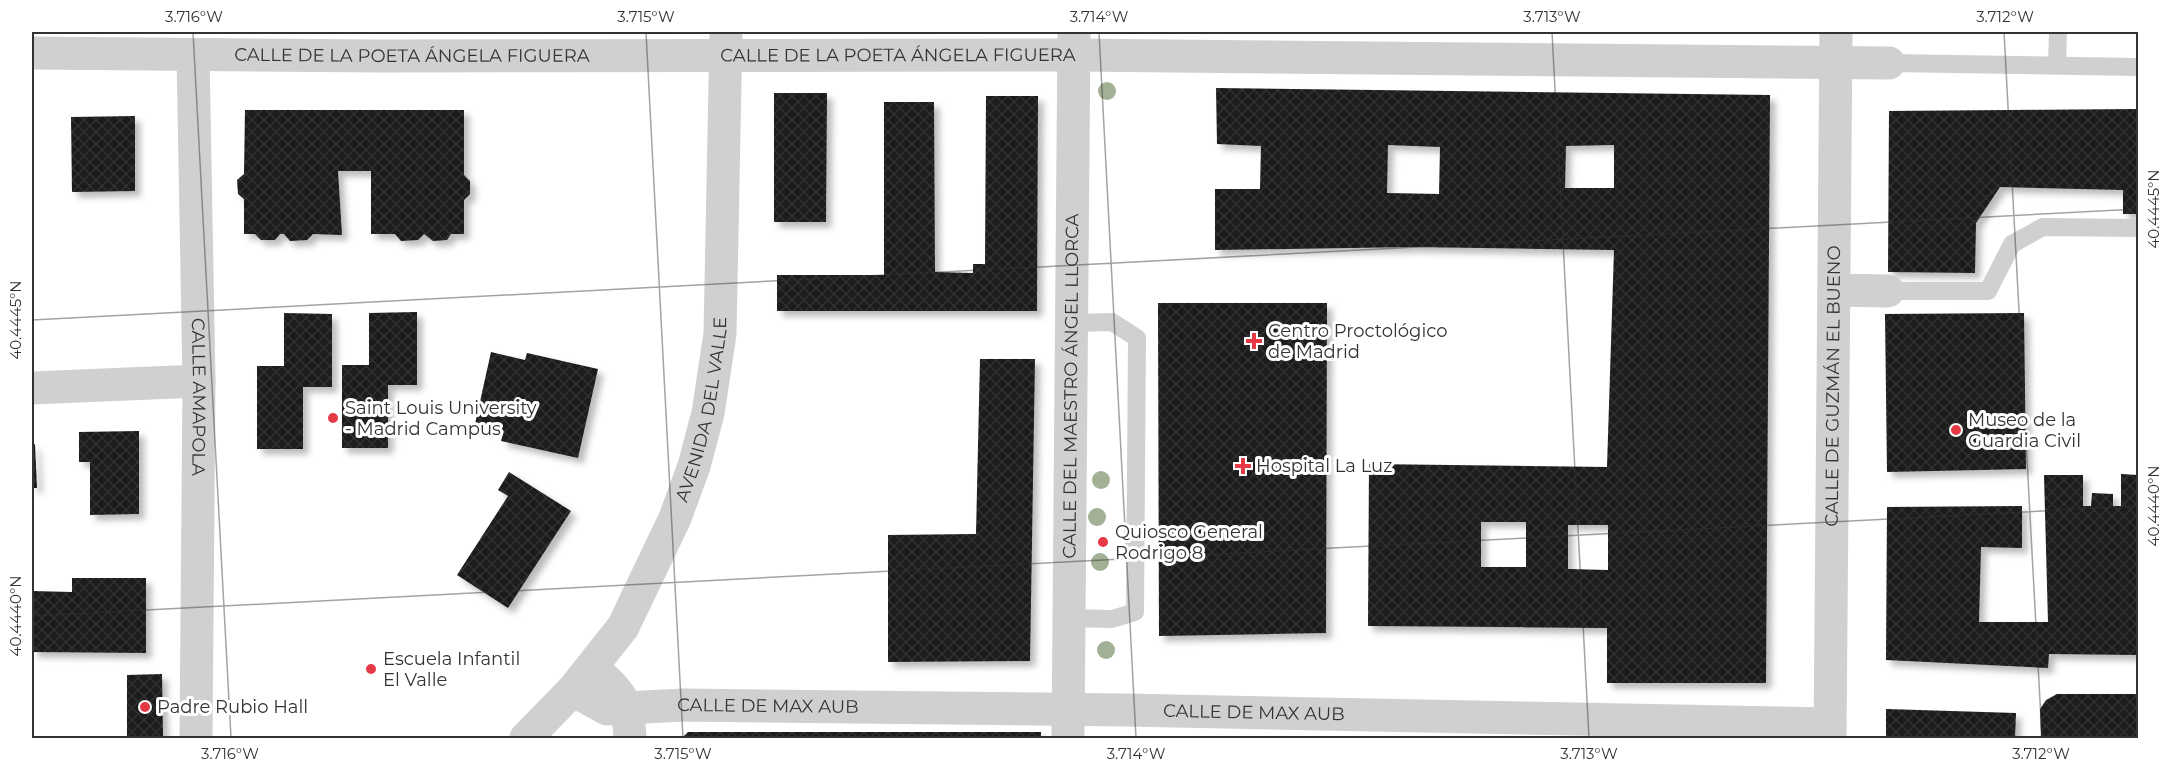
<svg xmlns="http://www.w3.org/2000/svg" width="2170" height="770" font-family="Montserrat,sans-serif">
	<defs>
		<pattern id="building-cross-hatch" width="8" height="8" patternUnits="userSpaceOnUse" patternTransform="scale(1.5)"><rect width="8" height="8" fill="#1a1a1a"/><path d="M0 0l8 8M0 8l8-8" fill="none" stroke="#333"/></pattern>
		<filter id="shadow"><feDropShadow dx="5.5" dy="5.5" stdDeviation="3" flood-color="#0004"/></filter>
	</defs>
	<rect width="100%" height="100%" fill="#fff"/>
	<g fill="url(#building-cross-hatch)" fill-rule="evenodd" filter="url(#shadow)">
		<path d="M1216,88L1770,95L1766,683H1607V628L1368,626L1369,464L1607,467L1614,250L1413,247L1215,250V189H1260L1261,146L1217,144ZM1388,145L1440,147L1439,194L1387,193ZM1614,145V188H1565L1566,146ZM1481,522H1526V567H1481ZM1568,525H1608V570L1568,569Z"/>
		<path d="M774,93H827L826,222H774Z"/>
		<path d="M986,96H1038L1037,311H777V275H884V102H934L935,272L973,273V264H985Z"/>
		<path d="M2138,109V214H2123V190L2000,187L1976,223L1975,273L1888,272L1889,111Z"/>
		<path d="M245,110H464V175L470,181V194L464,200V234H451L447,240L433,241L424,234L418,240L401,241L395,234H371V171H338L342,235L313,234L307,240L290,241L284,234H280L275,240H261L255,234H244V199L238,194L237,180L244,174Z"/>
		<path d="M135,116V191L72,192L71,117Z"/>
		<path d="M1158,303H1327L1326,633L1159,636Z"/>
		<path d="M417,312V385H388V448H342V365H369V313Z"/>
		<path d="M284,313L332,314V387H303V449H257V366H284Z"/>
		<path d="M2024,313L2026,469L1887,472L1885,314Z"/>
		<path d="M491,352L525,360L527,353L598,369L578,458L501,441L504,431L475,424Z"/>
		<path d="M980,359H1035L1030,661L888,662V535L976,534Z"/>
		<path d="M139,431V514L90,515V462H79V432Z"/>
		<path d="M35,444L37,488H32V445Z"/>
		<path d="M509,472L571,511L508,608L457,575L508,496L498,490Z"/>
		<path d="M2121,474L2138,475V655L2049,654L2048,668L1886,660L1887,507L2022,506V548L1981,547L1979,622H2048L2044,475H2083V506H2091L2092,493L2113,494V506H2121Z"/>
		<path d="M72,578H146V653L32,652V591L72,592Z"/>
		<path d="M162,674L163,738H127V675Z"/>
		<path d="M2057,694H2138V738H2041L2040,709L2046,700Z"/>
		<path d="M1886,709L2016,713L2015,738H1886Z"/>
		<path d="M688,732H1041V738H682Z"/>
	</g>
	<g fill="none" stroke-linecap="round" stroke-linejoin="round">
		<g stroke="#d0d0d0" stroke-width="18">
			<path d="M1889,63L2138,67"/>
			<path d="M2057,65L2058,32"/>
			<path d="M1888,291H1988L2012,244L2043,227L2138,228"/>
			<path d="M1070,618L1112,619L1135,612L1137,338L1112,322L1072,323"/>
		</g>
		<g stroke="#d0d0d0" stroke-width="33">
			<path id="s1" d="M32,53L380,56L1073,55L1889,63"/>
			<path id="s2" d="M193,55L199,381L196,738"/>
			<path d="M1834,290L1888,291"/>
			<path d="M32,388L199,381"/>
			<path d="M592,667C621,695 628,697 630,738"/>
			<path id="s3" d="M573,690L607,709L683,705L1125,710L1830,724"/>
			<path id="s4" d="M526,738L573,690L623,627L675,518L694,466L708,413L720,334L726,32"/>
			<path id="s5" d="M1068,738L1074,32"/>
			<path id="s6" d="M1830,738L1836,32"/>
		</g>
	</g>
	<g fill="#a2b095">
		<circle cx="1107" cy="91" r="9"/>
		<circle cx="1101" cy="480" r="9"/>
		<circle cx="1097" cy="517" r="9"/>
		<circle cx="1100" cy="562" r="9"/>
		<circle cx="1106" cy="650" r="9"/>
	</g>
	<path fill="none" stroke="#333" stroke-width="1.5" stroke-opacity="0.45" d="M193,32L231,738M646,32L683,738M1099,32L1136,738M1552,32L1589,738M2004,32L2042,738M32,320L2138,209M32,616L2138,506"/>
	<g fill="#e63946" stroke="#fff" stroke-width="2">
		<path d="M1251 332h6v6h6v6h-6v6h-6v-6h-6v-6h6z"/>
		<circle cx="333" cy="418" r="6"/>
		<circle cx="1956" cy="430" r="6"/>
		<path d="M1240 457h6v6h6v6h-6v6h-6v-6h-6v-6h6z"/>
		<circle cx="1103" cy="542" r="6"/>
		<circle cx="371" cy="669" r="6"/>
		<circle cx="145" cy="707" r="6"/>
	</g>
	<g text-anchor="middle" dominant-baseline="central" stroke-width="6" stroke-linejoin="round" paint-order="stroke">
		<g font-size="18" fill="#333" stroke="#fff">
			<text stroke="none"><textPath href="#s1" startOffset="380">CALLE DE LA POETA ÁNGELA FIGUERA</textPath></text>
			<text stroke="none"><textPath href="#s1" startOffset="866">CALLE DE LA POETA ÁNGELA FIGUERA</textPath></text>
			<text stroke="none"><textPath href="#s5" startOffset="352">CALLE DEL MAESTRO ÁNGEL LLORCA</textPath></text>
			<text stroke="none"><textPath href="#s6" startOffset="352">CALLE DE GUZMÁN EL BUENO</textPath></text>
			<text stroke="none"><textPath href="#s2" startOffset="342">CALLE AMAPOLA</textPath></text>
			<text stroke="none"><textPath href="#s4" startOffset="381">AVENIDA DEL VALLE</textPath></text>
			<text stroke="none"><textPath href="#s3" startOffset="200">CALLE DE MAX AUB</textPath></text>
			<text stroke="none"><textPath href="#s3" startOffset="686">CALLE DE MAX AUB</textPath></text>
		</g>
		<g font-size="18" fill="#333" stroke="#fff" text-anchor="start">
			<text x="1268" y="331">Centro Proctológico<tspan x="1268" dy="21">de Madrid</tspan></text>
			<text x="345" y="408">Saint Louis University<tspan x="345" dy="21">- Madrid Campus</tspan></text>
			<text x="1968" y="420">Museo de la<tspan x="1968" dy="21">Guardia Civil</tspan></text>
			<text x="1256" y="466">Hospital La Luz</text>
			<text x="1115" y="532">Quiosco General<tspan x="1115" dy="21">Rodrigo 8</tspan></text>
			<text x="383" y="659">Escuela Infantil<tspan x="383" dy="21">El Valle</tspan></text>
			<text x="157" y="707">Padre Rubio Hall</text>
		</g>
	</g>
	<rect width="2170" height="770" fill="none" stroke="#ffffff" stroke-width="66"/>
	<rect x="33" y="33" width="2104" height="704" fill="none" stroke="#333" stroke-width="2"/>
	<g font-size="15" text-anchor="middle" fill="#333">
		<text x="194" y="22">3.716°W</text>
		<text x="646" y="22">3.715°W</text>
		<text x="1099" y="22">3.714°W</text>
		<text x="1552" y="22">3.713°W</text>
		<text x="2005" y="22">3.712°W</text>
		<text transform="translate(2154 209) rotate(-90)" y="5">40.4445°N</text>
		<text transform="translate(16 320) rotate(-90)" y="5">40.4445°N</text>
		<text transform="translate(2154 506) rotate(-90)" y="5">40.4440°N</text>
		<text transform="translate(16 616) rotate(-90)" y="5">40.4440°N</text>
		<text x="230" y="759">3.716°W</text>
		<text x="683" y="759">3.715°W</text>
		<text x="1136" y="759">3.714°W</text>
		<text x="1589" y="759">3.713°W</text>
		<text x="2041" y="759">3.712°W</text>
	</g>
</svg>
